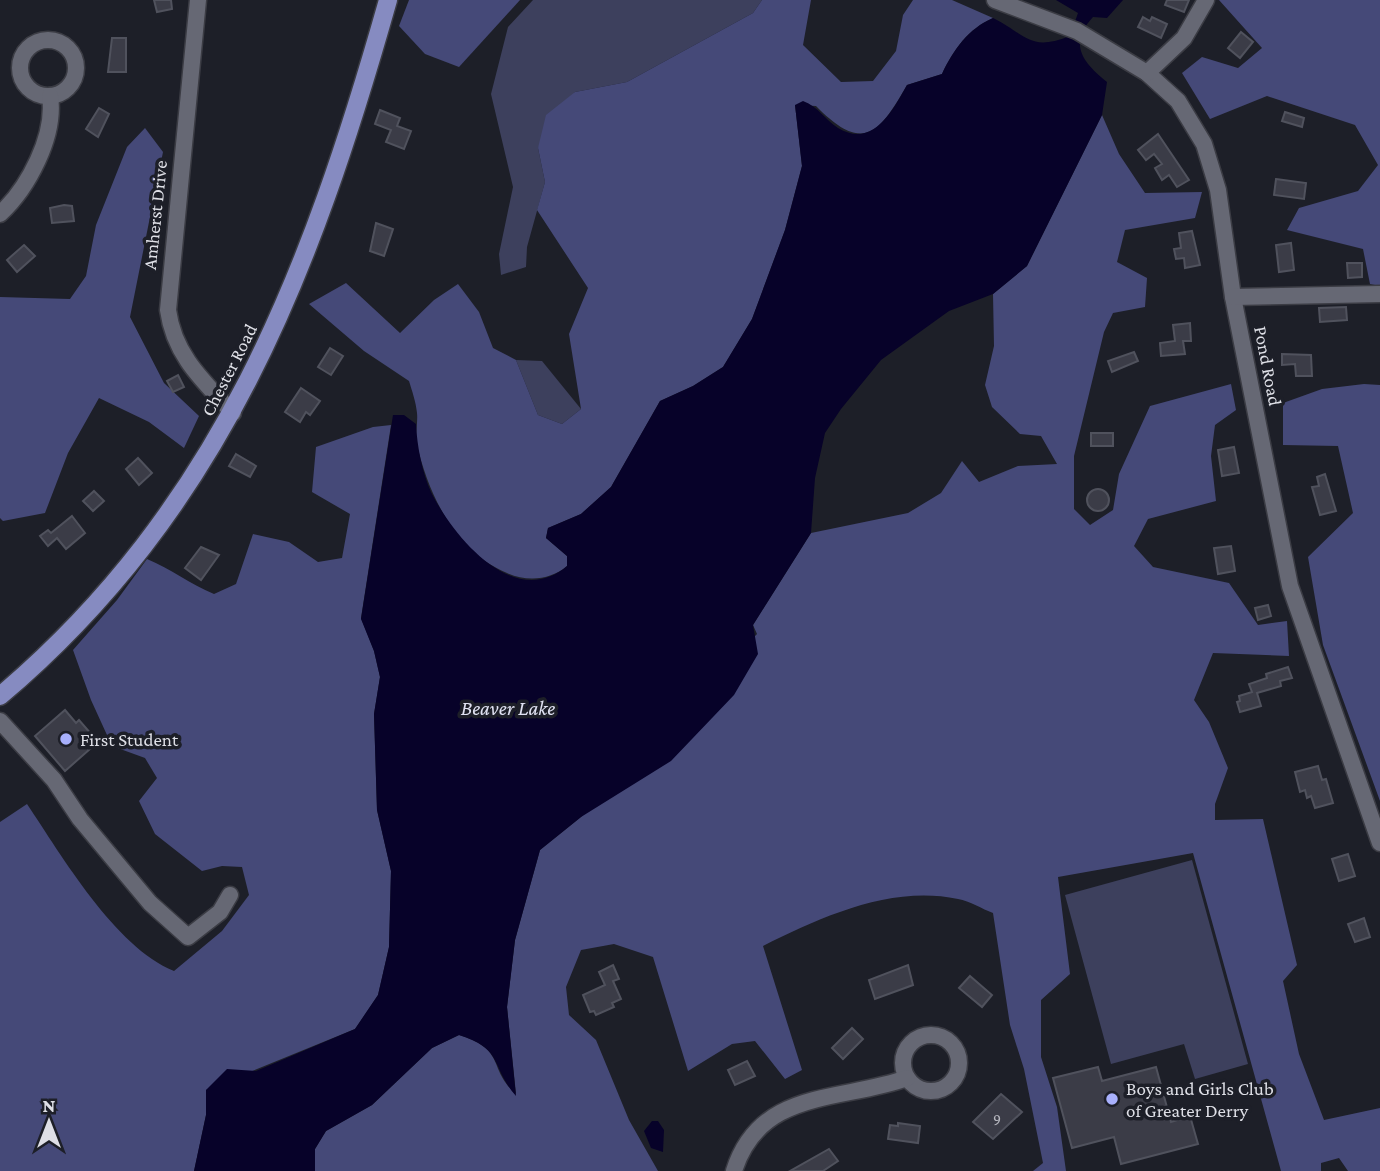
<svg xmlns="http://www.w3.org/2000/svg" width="1380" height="1171" font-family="'Crimson Pro',serif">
	<rect width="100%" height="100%" fill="#1d1f28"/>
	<g fill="#3d405d">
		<path d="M533,0H762L753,13L627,82L575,92L538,148L545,182L527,247L526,267L501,275L499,254L513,187L491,94L508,27Z"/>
		<path d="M516,360L542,361L581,409L562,424L538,415Z"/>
		<path d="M1192,860L1248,1064L1195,1079L1184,1044L1111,1064L1065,895Z"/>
	</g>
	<g fill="#454978">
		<path d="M409,0H520L459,67L425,54L399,26Z"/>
		<path d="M762,0H811L803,45L841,82L873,81L896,51L903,15L913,0H952L993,18C968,29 954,49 942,74L907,85C879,134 863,154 816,106L795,105L802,166L785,230L752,319L723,367L693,386L660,401L611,487L581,514L548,528L546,538L567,556V566C551,580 527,582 507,573C456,552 429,496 417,445C415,434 418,423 417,413C416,402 412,391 409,381L364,351L309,304L346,283L400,333L434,300L458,284L479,312L493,348L516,360L538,415L562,424L581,409L569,334L588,288L537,210L545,182L538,148L546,115L575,92L627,82L753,13Z"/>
		<path d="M1219,0H1380V286L1370,284L1363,249L1287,230L1299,208L1358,191L1378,165L1355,125L1267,96L1210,119L1182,73L1202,57L1238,68L1262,48Z"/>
		<path d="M1102,115L1119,154L1145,193L1202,192L1195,218L1125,230L1117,262L1147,278L1145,307L1113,313L1104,332L1074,456V509L1090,525L1113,510L1119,474L1150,406L1231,384L1236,410L1215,425L1211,456L1216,501L1148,519L1134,546L1153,567L1229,583L1258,625L1287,621L1289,656L1213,653L1194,700L1209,722L1228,768L1215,804V820L1263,819L1297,965L1283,981L1299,1054L1324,1120L1380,1108V1171H1348L1339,1158L1321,1163V1171H1281L1193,853L1058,877L1070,974L1041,1000V1057L1057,1107L1066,1171H1033L1043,1163L1024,1069L1010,1025L993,913C982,909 970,901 958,899C890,885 822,917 763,946L802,1070L785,1079L755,1041L732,1044L688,1071L653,957L614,944L581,950L566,987L569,1015L596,1040L629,1120L658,1171H315V1149L326,1131L372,1105L432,1048L459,1035C507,1050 487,1068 516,1094L507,1007L515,940L540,850L581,817L757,634L753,625L811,533L908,513L941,493L962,461L979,482L1018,466L1057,464L1041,436L1020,434L992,407L985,385L994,346L993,294L1027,266Z"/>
		<path d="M145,128L163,152L130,317L164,383L199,416L184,448L149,422L99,398L68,453L45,513L3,521L0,518V297L70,299L86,276L96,225L127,147Z"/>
		<path d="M1364,384L1380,385V801L1323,645L1308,557L1353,513L1338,446L1283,445V403L1322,389Z"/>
		<path d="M391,425L361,618L374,651L380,677L374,714L377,810L391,871L389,947L378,995L355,1029L206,1090V1115L194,1171H0V822L27,804C62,856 115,947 174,971L222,931L249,895L242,867L222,866L202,871L155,834L139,801L157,778L145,758L112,746L91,700L73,650L117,600L147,559C171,569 190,584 214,594L236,584L253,534L289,542L318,562L342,558L350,514L312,492L316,447L373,427Z"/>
	</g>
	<g fill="#070229">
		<path d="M1056,0H1123L1107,18L1093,17C1067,45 1084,63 1107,82L1102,115L1027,266L993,294L949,311L881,360L841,409L825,433L815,478L811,533L753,625L758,654L734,695L671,761L581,817L540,850L515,940L507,1007L516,1096C490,1066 504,1049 459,1035L432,1048L372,1105L326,1131L315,1149V1171H194L206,1115V1090L227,1069L256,1071L355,1029L378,995L389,947L391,871L377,810L374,714L380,677L374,651L361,619L393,415H404L416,424C417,446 422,472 431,492C453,536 514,611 567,566V556L546,538L548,528L581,514L611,487L660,401L693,386L723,367L752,319L785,230L802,166L795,105L803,101C819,107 824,119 838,128C873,149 893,110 907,85L942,74C954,49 968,29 993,18C1027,35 1029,52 1070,36L1078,13Z"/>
		<path d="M652,1121H658L664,1130L663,1152L651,1148L644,1131Z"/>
	</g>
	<g fill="#3b3c47" stroke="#50525d" stroke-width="2">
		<path d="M154,0H171L172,9L157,12Z"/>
		<path d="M1167,0H1189L1184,12L1165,5Z"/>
		<path d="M1143,17L1150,21L1152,17L1167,24L1161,38L1138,27Z"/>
		<path d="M1241,32L1253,42L1240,58L1228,48Z"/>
		<path d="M112,38H126V72H108Z"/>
		<path d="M99,108L109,114L98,137L86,129Z"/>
		<path d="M380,110L400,118L397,126L411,131L404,149L386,142L391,130L375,124Z"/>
		<path d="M1285,112L1304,118L1302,127L1282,121Z"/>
		<path d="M1158,134L1189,180L1177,187L1169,175L1162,180L1155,168L1162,164L1154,154L1146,160L1138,150Z"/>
		<path d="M1276,179L1306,183L1304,199L1274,195Z"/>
		<path d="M64,205L72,206L74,221L52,223L50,208Z"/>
		<path d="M376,223L393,229L384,256L370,251Z"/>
		<path d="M1192,231L1200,265L1185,268L1184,258L1176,259L1174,249L1181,248L1179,233Z"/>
		<path d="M1291,243L1294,270L1279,272L1276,245Z"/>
		<path d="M24,245L35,256L17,272L7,260Z"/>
		<path d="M1347,263H1362V277L1348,278Z"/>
		<path d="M1346,307L1347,320L1320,322L1319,308Z"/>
		<path d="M1190,323L1191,341H1183L1185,354L1161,356L1160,343L1175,341L1173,325Z"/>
		<path d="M330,348L343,356L331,375L318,367Z"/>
		<path d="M1134,352L1138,361L1112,372L1108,361Z"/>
		<path d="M1282,354L1311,355L1312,376H1296L1295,364L1282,365Z"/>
		<path d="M178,375L184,387L173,392L167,381Z"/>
		<path d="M301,388L320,401L310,415L306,412L300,422L285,412Z"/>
		<rect x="1091" y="433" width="22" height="13"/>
		<path d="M1234,447L1239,473L1222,476L1218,450Z"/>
		<path d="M236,454L256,466L250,477L229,466Z"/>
		<path d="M138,458L152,473L139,485L126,469Z"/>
		<path d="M1325,474L1336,511L1320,515L1312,487L1319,486L1317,477Z"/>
		<circle cx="1098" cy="500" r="11"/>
		<path d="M94,491L104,501L93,511L83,501Z"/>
		<path d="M72,516L85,533L66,549L57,538L48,546L40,536L48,530L51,533Z"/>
		<path d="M1231,546L1235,571L1218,574L1214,548Z"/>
		<path d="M201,547L219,555L201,580L185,568Z"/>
		<path d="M1268,605L1271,616L1258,620L1255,608Z"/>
		<path d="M1288,667L1292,678L1280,681L1281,686L1257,693L1261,706L1240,712L1237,702L1240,701L1239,696L1252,692L1249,684L1267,678L1266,674Z"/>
		<path d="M65,710L76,723L79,720L98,742L65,771L35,736Z"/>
		<path d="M1318,766L1322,780L1326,779L1333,803L1315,808L1311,796L1307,798L1305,790L1300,792L1295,772Z"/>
		<path d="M1348,854L1355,876L1339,881L1332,859Z"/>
		<path d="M1364,918L1370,937L1355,942L1348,924Z"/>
		<path d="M613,965L619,979L613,981L621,999L612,1003L614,1007L596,1015L594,1011L590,1012L583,995L605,985L599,972Z"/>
		<path d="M908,965L913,985L875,999L869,980Z"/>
		<path d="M970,976L992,995L982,1007L959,988Z"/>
		<path d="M852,1028L863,1039L843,1059L832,1048Z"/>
		<path d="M747,1061L755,1076L735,1085L728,1070Z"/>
		<path d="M1098,1067L1102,1081L1156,1067L1171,1122L1190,1116L1198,1144L1121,1164L1114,1137L1072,1148L1053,1078Z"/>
		<path d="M1001,1094L1022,1112L993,1139L973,1122Z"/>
		<path d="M898,1123L920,1126L918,1143L888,1139L890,1125L898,1126Z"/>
		<path d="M829,1149L838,1161L823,1171H790Z"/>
	</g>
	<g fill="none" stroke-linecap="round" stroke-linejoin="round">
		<g stroke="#3b3c44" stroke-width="19">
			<g id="minor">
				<path d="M198,0L168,310C174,355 203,381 233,413"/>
				<path d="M995,0L1077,31L1147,73L1178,101L1204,144L1218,190L1233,297L1290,586L1380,843"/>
				<circle cx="48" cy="68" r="28"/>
				<path d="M1147,73L1184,38L1206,0"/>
				<path d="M0,214C28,188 56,136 50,96"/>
				<path d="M1233,297L1380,294"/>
				<path d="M0,721L54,780L80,819L150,903L188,937L220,912L230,895"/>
				<circle cx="931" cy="1063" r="28"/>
				<path d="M734,1171C760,1088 841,1102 907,1078"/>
			</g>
		</g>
		<g stroke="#3b3c44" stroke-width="21">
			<path id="major" d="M0,696C222,508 311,272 388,0"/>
		</g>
		<use href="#minor" stroke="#666874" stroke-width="16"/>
		<use href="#major" stroke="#868bc1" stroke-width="18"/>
	</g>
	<g fill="#a8b0fc" stroke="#1d1f28" stroke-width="2.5">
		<circle cx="66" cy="739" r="7"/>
		<circle cx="1112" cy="1099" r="7"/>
	</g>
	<g text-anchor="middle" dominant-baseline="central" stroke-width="7" stroke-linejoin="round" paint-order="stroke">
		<g font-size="16" fill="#b5b6be">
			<text x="997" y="1118">9</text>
		</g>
		<g font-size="19" fill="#dedfe6" stroke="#1d1f28">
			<text transform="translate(155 215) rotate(-84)">Amherst Drive</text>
			<text transform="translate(1268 366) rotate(79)">Pond Road</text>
			<text transform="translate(229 370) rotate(-63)">Chester Road</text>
		</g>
		<g font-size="19" fill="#dedfe6" stroke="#1d1f28" text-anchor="start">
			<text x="80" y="739">First Student</text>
			<text x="1126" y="1088">Boys and Girls Club<tspan x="1126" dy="22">of Greater Derry</tspan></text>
		</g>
		<g font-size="21" font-style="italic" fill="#e0e2f2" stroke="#1d1f28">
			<text x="508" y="708">Beaver Lake</text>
		</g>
	</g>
	<g transform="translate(49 1122)" stroke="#1d1f28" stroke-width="5" paint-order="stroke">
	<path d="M0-5L12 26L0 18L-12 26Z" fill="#dedfe6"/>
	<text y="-10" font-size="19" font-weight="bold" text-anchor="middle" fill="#dedfe6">N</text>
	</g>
</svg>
